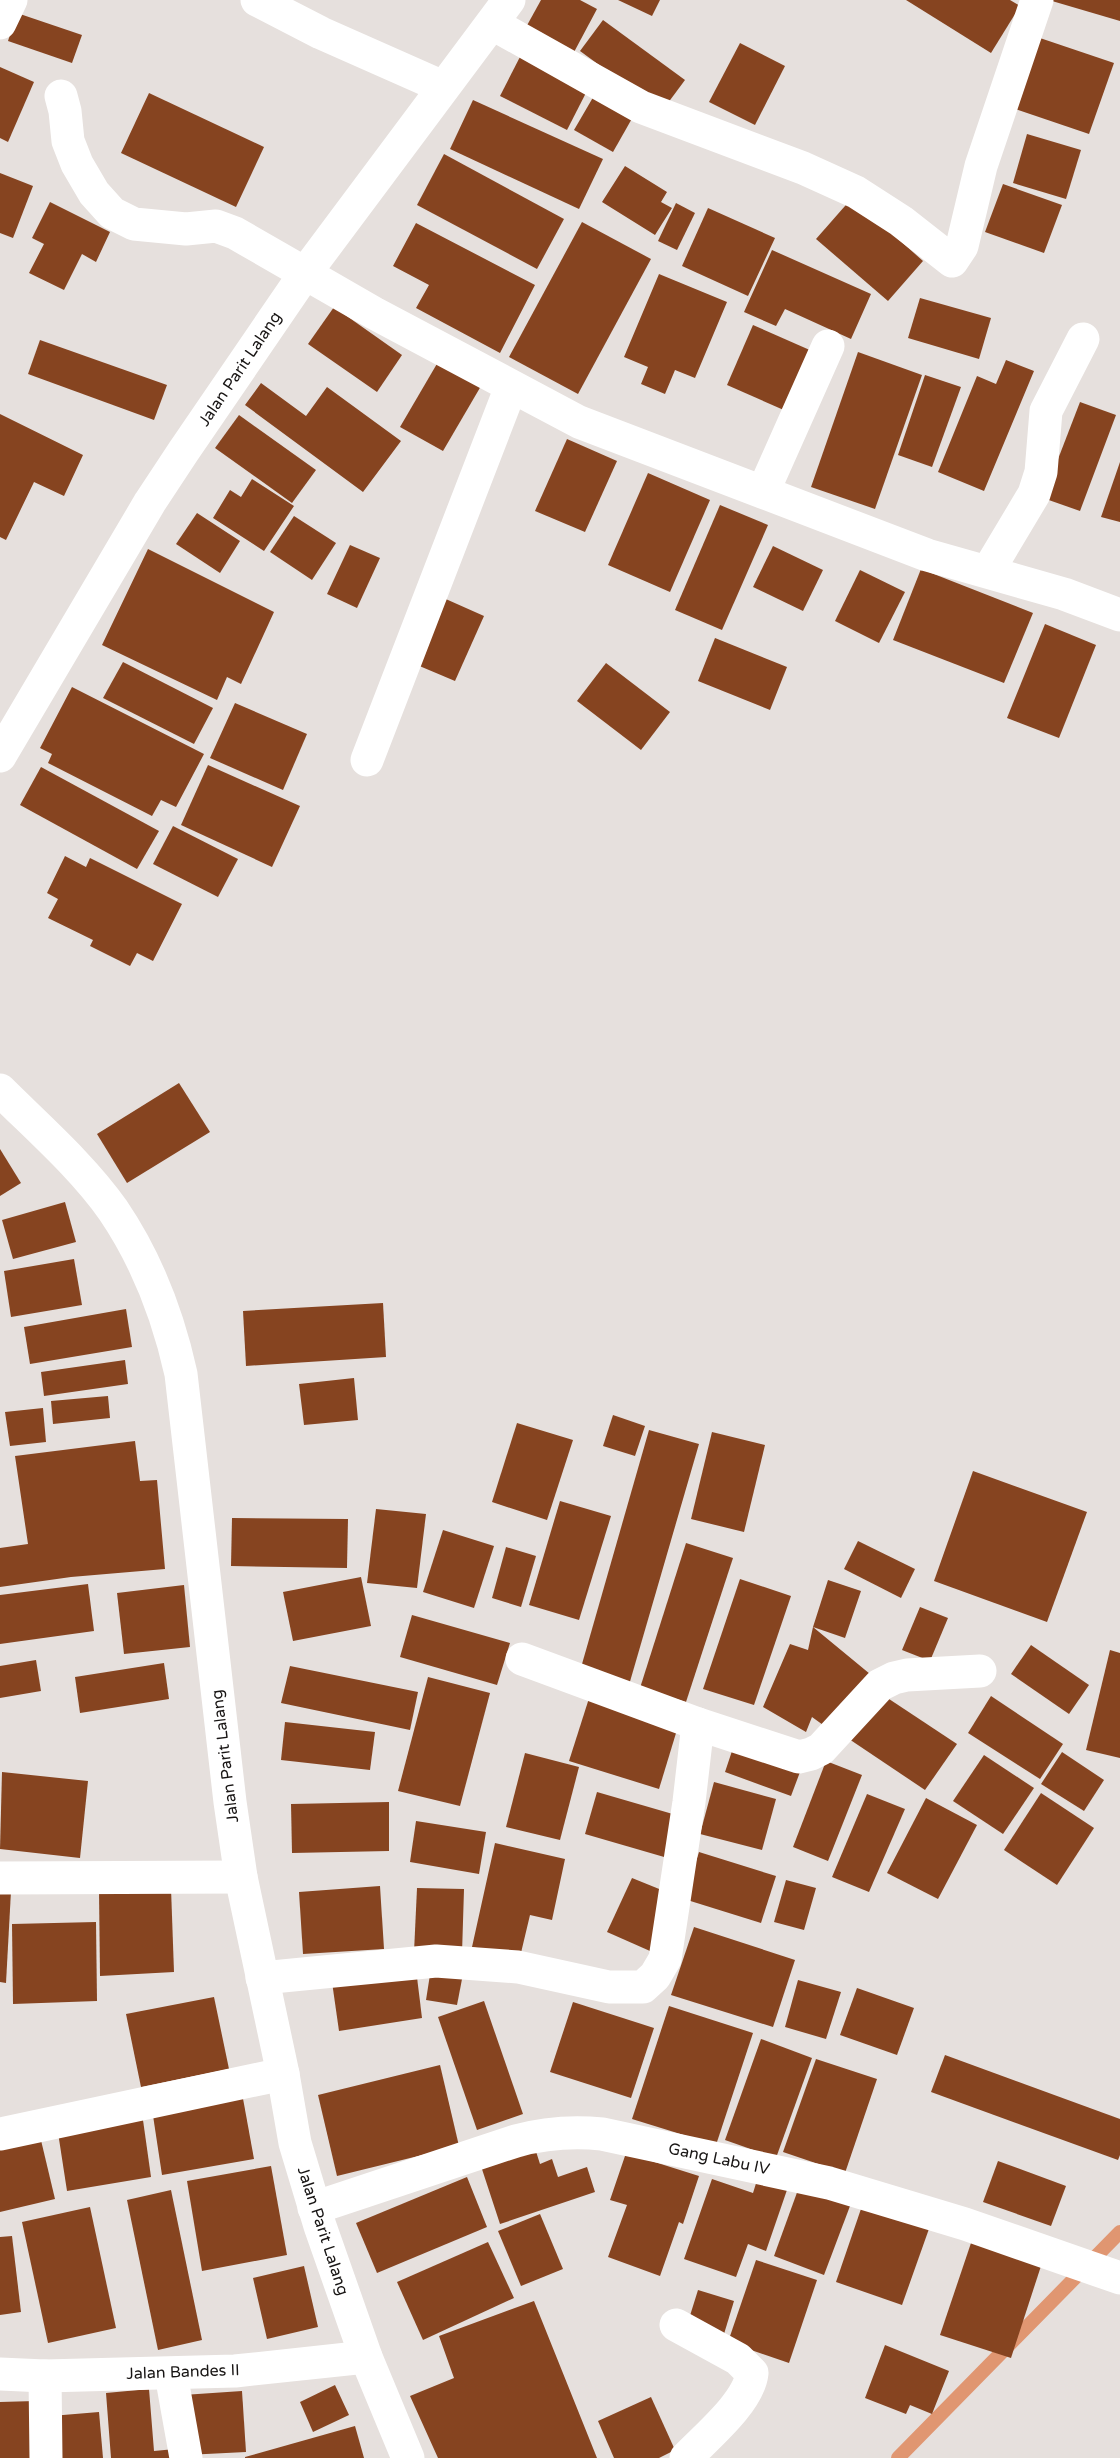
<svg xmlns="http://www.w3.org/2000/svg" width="1120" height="2458" font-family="'Varela Round',sans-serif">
	<rect width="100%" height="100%" fill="#e6e0dd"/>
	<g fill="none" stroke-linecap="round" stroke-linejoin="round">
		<path stroke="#e09671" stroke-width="14" d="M898,2458L1120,2232"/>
	</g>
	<g fill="#864420">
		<path d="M541,0H580L597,9L573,54L525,29Z"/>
		<path d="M618,0H660L652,16Z"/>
		<path d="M906,0H1010L1020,6L991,53Z"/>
		<path d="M1052,0H1120V21L1052,1Z"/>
		<path d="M17,13L82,35L72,63L8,41Z"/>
		<path d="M603,20L685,80L662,111L580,51Z"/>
		<path d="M1037,37L1114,63L1089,134L1012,108Z"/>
		<path d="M740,43L785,66L755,125L709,102Z"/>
		<path d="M523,51L590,85L567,130L500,96Z"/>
		<path d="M0,67L34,82L8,142L0,138Z"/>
		<path d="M149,93L264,147L236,207L121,153Z"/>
		<path d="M595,94L634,115L613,152L574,130Z"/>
		<path d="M473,100L603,159L579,209L450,149Z"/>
		<path d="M1027,134L1081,150L1066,199L1013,183Z"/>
		<path d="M444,154L564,219L537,269L417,205Z"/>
		<path d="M625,166L667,192L661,202L672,208L655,235L602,202Z"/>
		<path d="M0,173L33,186L13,238L0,233Z"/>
		<path d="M1003,184L1062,205L1044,253L985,232Z"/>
		<path d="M852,198L923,261L888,301L816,239Z"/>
		<path d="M50,202L110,232L96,262L82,254L64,290L29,273L44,244L32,238Z"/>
		<path d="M676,203L695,213L677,250L658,241Z"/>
		<path d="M708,208L775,238L748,296L682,266Z"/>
		<path d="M582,222L651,259L578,394L509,357Z"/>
		<path d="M416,223L535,285L500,353L416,308L429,285L393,266Z"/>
		<path d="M772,250L871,294L851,339L785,309L776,326L744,312Z"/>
		<path d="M659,274L727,302L695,378L675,370L665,394L641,384L648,367L624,357Z"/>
		<path d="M920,298L991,318L979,359L908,338Z"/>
		<path d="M334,307L402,355L377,392L308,344Z"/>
		<path d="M753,325L812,351L786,411L727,385Z"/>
		<path d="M40,340L167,385L154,420L28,374Z"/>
		<path d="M858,352L922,375L875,509L811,487Z"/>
		<path d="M1006,360L1034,371L984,491L938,472L977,376L996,384Z"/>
		<path d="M438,362L481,386L443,451L400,427Z"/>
		<path d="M925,375L961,387L932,467L898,455Z"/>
		<path d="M261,383L306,416L327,387L401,441L363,492L245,405Z"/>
		<path d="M1080,402L1116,415L1080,511L1043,498Z"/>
		<path d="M0,414L83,455L64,496L34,482L6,540L0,537Z"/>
		<path d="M239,415L316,470L292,503L215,448Z"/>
		<path d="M567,439L617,461L585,532L535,511Z"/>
		<path d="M1120,462V522L1101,517Z"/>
		<path d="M648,473L710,500L670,592L608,565Z"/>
		<path d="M252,479L294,506L264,551L213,518L230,490L241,497Z"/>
		<path d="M720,505L768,525L722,630L675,610Z"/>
		<path d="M197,513L240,541L220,573L176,544Z"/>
		<path d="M294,516L336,543L312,580L270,552Z"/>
		<path d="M350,545L380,558L357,608L327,594Z"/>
		<path d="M773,546L823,570L803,611L753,587Z"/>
		<path d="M148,549L274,612L241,684L227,677L217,700L102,645Z"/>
		<path d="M921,569L1033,613L1004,683L893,640Z"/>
		<path d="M860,570L905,592L879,643L835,621Z"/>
		<path d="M439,596L484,616L455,681L410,662Z"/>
		<path d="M1045,624L1096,645L1059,738L1007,718Z"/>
		<path d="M715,638L787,667L770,710L698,681Z"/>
		<path d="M123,662L213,708L194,744L103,698Z"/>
		<path d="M606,663L670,712L641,750L577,701Z"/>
		<path d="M72,687L204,754L176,807L161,800L152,816L48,763L52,754L40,748Z"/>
		<path d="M235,703L307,734L283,790L210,758Z"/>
		<path d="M208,765L300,806L272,867L181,825Z"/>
		<path d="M41,767L159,831L137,869L20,805Z"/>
		<path d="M173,826L238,859L218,897L153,864Z"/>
		<path d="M65,856L86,867L90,858L182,904L153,961L137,953L130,966L90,946L93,940L48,918L58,899L47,893Z"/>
		<path d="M179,1083L210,1132L127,1183L97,1134Z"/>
		<path d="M0,1149L21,1183L0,1196Z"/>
		<path d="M65,1202L76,1242L13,1259L2,1220Z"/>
		<path d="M74,1259L82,1305L11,1317L4,1271Z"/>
		<path d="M383,1303L386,1357L246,1366L243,1311Z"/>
		<path d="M126,1309L132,1347L30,1364L24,1327Z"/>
		<path d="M125,1360L128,1384L44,1396L41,1372Z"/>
		<path d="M354,1378L358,1420L304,1425L299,1384Z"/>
		<path d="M108,1396L110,1418L53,1424L51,1401Z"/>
		<path d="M43,1408L46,1442L10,1446L5,1412Z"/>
		<path d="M613,1415L645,1426L635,1456L603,1446Z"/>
		<path d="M517,1423L573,1440L547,1520L492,1502Z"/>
		<path d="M649,1430L699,1444L629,1685L580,1671Z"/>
		<path d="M712,1432L765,1445L744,1532L691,1519Z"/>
		<path d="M135,1441L140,1481L157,1480L165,1569L71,1577L0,1587V1548L28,1544L15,1456Z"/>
		<path d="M973,1471L1087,1512L1047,1622L934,1581Z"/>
		<path d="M560,1501L611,1516L579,1620L529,1605Z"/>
		<path d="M376,1509L426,1514L417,1588L367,1583Z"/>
		<path d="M232,1518L348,1519L347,1568L231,1566Z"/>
		<path d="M443,1530L494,1546L474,1608L423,1592Z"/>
		<path d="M858,1541L915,1569L901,1598L844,1569Z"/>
		<path d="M686,1543L733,1558L686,1702L640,1688Z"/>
		<path d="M506,1547L536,1556L521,1607L492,1598Z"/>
		<path d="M361,1577L371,1626L293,1641L283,1592Z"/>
		<path d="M740,1579L791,1596L754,1705L703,1689Z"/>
		<path d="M828,1580L861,1591L845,1638L813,1627L870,1674L830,1730L812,1717L806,1732L763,1707L790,1644L808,1650L813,1627Z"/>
		<path d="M88,1584L94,1631L0,1644V1595Z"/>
		<path d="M184,1585L190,1647L124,1654L117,1593Z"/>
		<path d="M920,1607L948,1618L930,1661L902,1650Z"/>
		<path d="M412,1615L510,1643L497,1685L400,1657Z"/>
		<path d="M1031,1645L1089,1685L1069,1714L1011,1674Z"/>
		<path d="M1110,1650L1120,1653V1758L1086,1750Z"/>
		<path d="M36,1660L41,1691L0,1698V1666Z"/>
		<path d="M164,1663L169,1699L80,1713L75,1677Z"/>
		<path d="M290,1666L418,1692L410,1730L281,1703Z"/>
		<path d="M428,1677L490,1693L460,1806L398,1791Z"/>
		<path d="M591,1692L680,1720L659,1789L569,1761Z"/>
		<path d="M880,1693L957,1744L925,1790L849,1739Z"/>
		<path d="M991,1696L1063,1744L1040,1779L968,1733Z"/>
		<path d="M285,1722L375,1732L370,1770L281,1760Z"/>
		<path d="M733,1748L800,1772L791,1796L725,1772Z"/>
		<path d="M1062,1752L1104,1780L1084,1811L1041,1784Z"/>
		<path d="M525,1753L579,1767L560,1840L506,1827Z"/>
		<path d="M984,1755L1034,1788L1003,1834L953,1801Z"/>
		<path d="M826,1761L862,1775L828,1861L793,1847Z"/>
		<path d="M2,1772L88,1781L80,1858L0,1849Z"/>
		<path d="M714,1782L776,1799L762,1850L700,1834Z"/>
		<path d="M597,1792L683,1817L671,1859L585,1834Z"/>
		<path d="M1041,1793L1094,1828L1057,1885L1004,1850Z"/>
		<path d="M867,1794L905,1809L869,1892L832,1877Z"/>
		<path d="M926,1798L977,1825L938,1899L887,1873Z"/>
		<path d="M389,1802V1851L292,1853L291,1804Z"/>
		<path d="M416,1821L486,1832L479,1874L410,1862Z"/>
		<path d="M495,1843L565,1859L552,1920L530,1915L520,1957L472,1947Z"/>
		<path d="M699,1852L776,1876L761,1923L684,1899Z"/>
		<path d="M632,1878L674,1895L650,1951L607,1932Z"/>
		<path d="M786,1880L816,1888L804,1930L774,1922Z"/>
		<path d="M380,1886L384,1949L303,1954L299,1892Z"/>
		<path d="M171,1888L174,1972L100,1976L99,1891Z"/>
		<path d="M417,1888L464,1889L462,1953L414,1952Z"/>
		<path d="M0,1890L11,1891L6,1983L0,1982Z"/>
		<path d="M96,1922L97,2001L13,2004L12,1924Z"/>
		<path d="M694,1927L795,1960L773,2027L671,1995Z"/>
		<path d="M431,1968L463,1974L457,2005L426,2000Z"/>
		<path d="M416,1969L422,2018L339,2031L332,1982Z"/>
		<path d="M798,1980L841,1992L826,2039L785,2027Z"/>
		<path d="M857,1988L914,2008L897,2055L840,2035Z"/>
		<path d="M214,1997L229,2069L141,2087L126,2014Z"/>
		<path d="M484,2001L523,2114L477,2130L438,2017Z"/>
		<path d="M573,2002L654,2028L631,2098L550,2072Z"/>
		<path d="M669,2006L753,2033L716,2145L632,2119Z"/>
		<path d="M761,2039L812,2058L776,2158L725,2140Z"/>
		<path d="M945,2055L1120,2119V2155L1118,2160L931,2092Z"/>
		<path d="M816,2059L877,2079L845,2173L783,2152Z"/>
		<path d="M440,2065L459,2146L337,2176L318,2095Z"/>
		<path d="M242,2093L254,2159L162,2175L152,2109Z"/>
		<path d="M142,2113L151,2177L67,2191L57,2126Z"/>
		<path d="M40,2136L55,2199L0,2212V2145Z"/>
		<path d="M533,2142L540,2164L552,2159L558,2177L587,2167L595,2192L500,2224L479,2160Z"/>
		<path d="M626,2153L699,2176L683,2224L679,2222L660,2276L608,2257L627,2205L610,2200Z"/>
		<path d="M998,2161L1066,2186L1051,2226L983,2202Z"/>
		<path d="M271,2166L287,2255L202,2271L187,2181Z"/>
		<path d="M467,2177L487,2227L377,2273L356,2223Z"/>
		<path d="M758,2177L788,2187L766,2251L748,2244L736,2277L684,2259L712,2179L753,2193Z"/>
		<path d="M799,2187L850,2206L824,2275L774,2256Z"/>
		<path d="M171,2190L202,2340L158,2350L127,2200Z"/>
		<path d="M863,2203L930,2226L902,2305L836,2282Z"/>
		<path d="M90,2207L116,2328L48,2343L22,2222Z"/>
		<path d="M540,2214L563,2269L521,2286L498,2231Z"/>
		<path d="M12,2236L21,2312L0,2315V2237Z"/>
		<path d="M972,2240L1042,2263L1011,2358L940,2335Z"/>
		<path d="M488,2242L514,2298L423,2340L397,2282Z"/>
		<path d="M756,2260L817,2280L789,2363L728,2342Z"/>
		<path d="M304,2266L318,2327L267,2339L253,2278Z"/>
		<path d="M698,2290L734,2301L724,2334L688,2322Z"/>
		<path d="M534,2301L597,2458H438L410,2396L454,2378L439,2336Z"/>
		<path d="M885,2345L949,2371L932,2414L910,2405L906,2414L865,2398Z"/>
		<path d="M335,2385L349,2415L313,2432L300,2402Z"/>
		<path d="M149,2389L154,2451L175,2449L176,2458H111L106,2393Z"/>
		<path d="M242,2391L246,2452L186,2455L183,2395Z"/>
		<path d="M651,2397L675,2450L659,2458H614L598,2421Z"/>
		<path d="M35,2401L37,2458H0V2402Z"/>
		<path d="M99,2412L103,2458H55L51,2416Z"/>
		<path d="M355,2426L364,2458H245V2457Z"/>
	</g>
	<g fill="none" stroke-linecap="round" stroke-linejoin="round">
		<g stroke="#fff" stroke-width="33">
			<path d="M257,0L321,33L443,87"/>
			<path d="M0,23L11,0"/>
			<path d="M493,24L641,107L803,168L856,192L901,221L952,261L962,246L981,166L1037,0"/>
			<path d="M61,96L65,111L68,141L77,164L94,193L112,213L134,224L186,229L216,226L235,233L374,313L579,422L927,555L1064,594L1120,615"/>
			<path d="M763,492L828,346"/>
			<path d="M988,571L1034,494L1041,472L1046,411L1083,339"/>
			<path d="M367,760L511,387"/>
			<path d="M522,1659L698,1724"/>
			<path d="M0,1878L241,1877"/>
			<path d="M262,1978L436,1961L518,1967L609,1987H643L655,1976L665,1959L689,1802L698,1724L799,1757L811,1754L821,1749L880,1685L894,1678L907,1675L980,1671"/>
			<path d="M0,2134L283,2074"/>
			<path d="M314,2208L516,2141C545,2133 571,2131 602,2134L829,2183L965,2224L1120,2278"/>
			<path d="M676,2325L738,2359L752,2373C749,2402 706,2437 686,2458"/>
			<path d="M171,2374L186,2458"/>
			<path d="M45,2376L46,2458"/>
		</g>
		<g stroke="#fff" stroke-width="33">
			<path d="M0,756L150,502L183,452L306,272L509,0"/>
			<path d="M0,1090C38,1128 82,1166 113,1210C147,1260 168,1315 181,1374L230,1802L241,1877L283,2074L295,2143L320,2226L366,2357L408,2458"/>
			<path d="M0,2374L45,2376L235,2371L366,2357"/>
		</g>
	</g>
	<g text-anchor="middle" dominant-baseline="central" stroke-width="6" stroke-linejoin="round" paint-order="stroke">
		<g font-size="16" fill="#181514" stroke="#fff">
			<text transform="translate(240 369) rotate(-56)">Jalan Parit Lalang</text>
			<text transform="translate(225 1756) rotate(-97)">Jalan Parit Lalang</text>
			<text transform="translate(719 2159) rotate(12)">Gang Labu IV</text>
			<text transform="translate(323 2231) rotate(72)">Jalan Parit Lalang</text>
			<text transform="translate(183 2372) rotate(-2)">Jalan Bandes II</text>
		</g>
	</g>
</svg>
